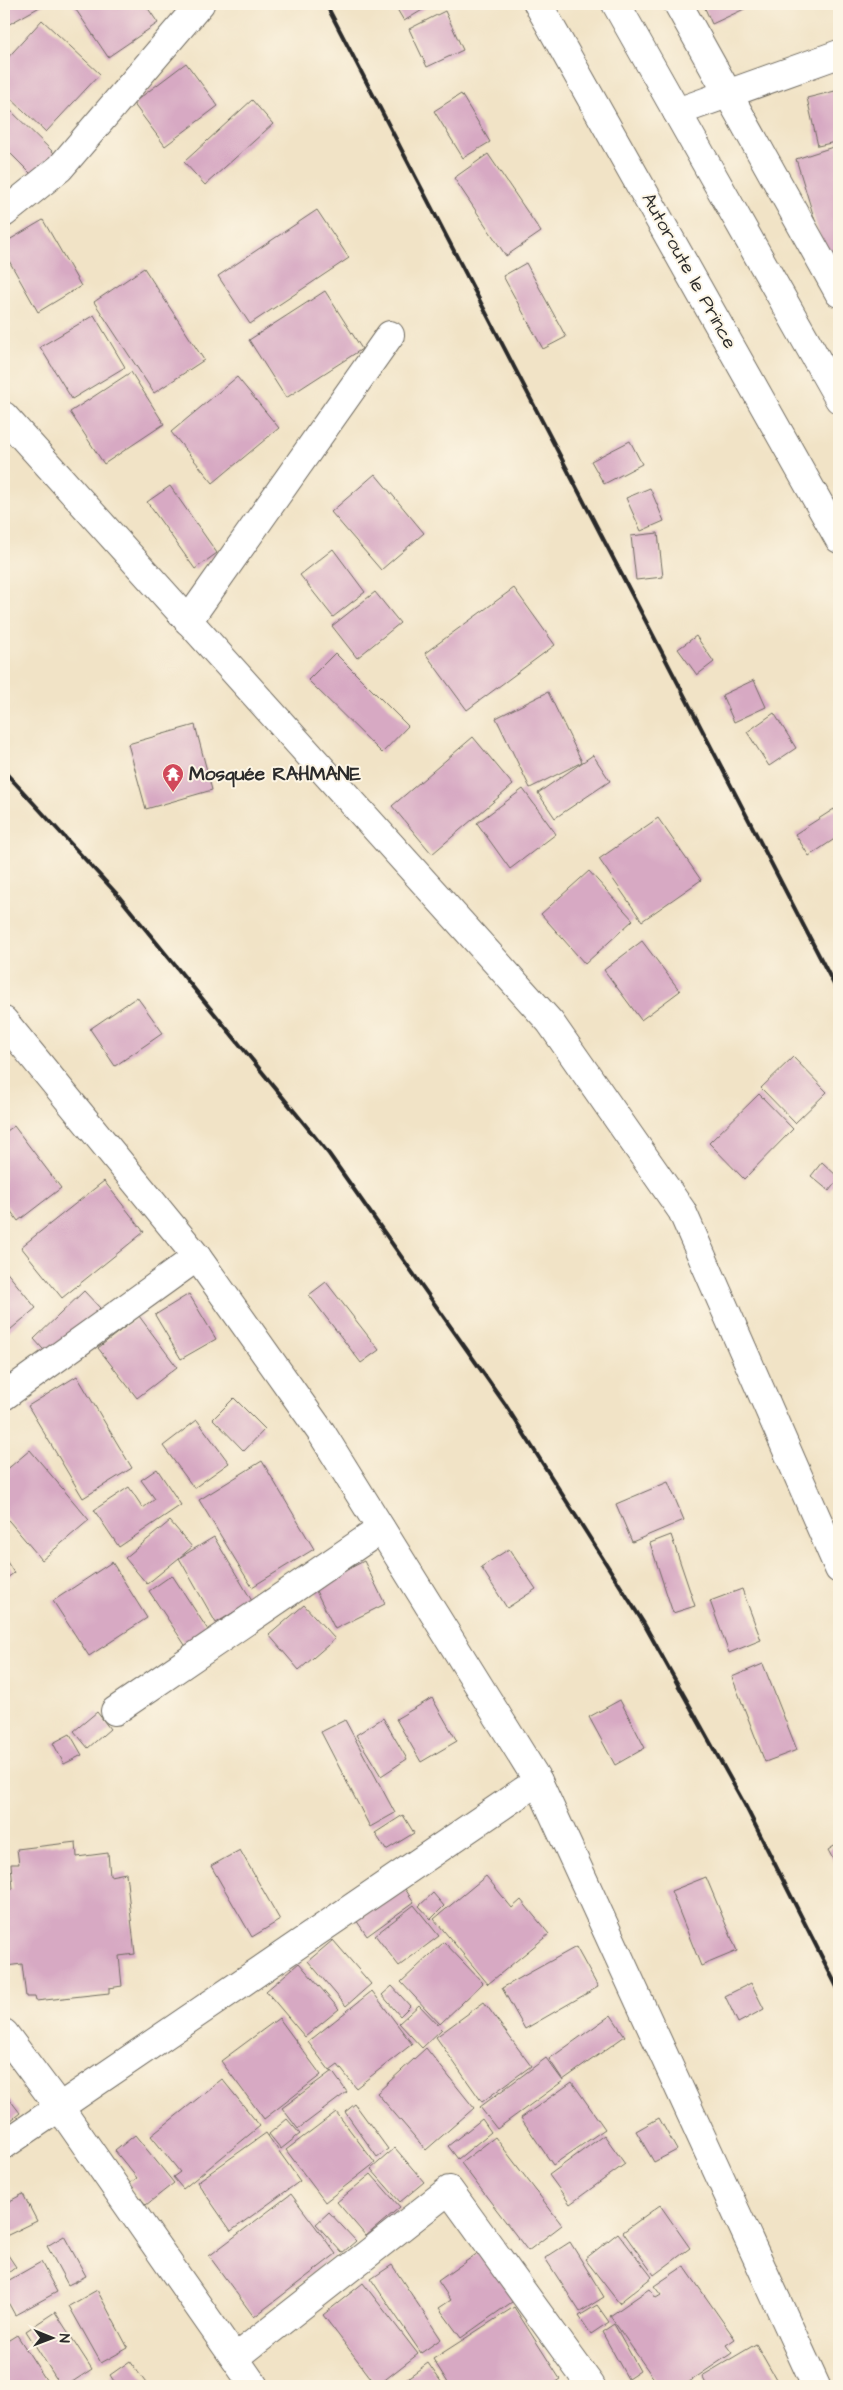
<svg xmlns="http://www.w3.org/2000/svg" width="843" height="2390" font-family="'Architects Daughter',sans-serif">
	<rect width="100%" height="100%" fill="#fcf5e5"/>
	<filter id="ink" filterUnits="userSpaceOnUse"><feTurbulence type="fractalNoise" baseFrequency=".02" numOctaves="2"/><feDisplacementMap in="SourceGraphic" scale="10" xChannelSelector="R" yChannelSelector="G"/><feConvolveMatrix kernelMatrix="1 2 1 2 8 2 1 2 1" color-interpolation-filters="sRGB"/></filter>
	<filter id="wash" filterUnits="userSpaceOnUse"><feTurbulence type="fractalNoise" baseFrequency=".0096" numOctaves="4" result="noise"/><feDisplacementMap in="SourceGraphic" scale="20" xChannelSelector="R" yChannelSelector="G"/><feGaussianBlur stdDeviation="1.12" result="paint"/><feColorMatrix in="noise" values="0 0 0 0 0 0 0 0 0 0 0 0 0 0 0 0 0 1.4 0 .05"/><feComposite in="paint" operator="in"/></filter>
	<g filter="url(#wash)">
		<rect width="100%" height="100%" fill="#f1e3c6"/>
		<g id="blocks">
			<g fill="#d7a9c3">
				<path d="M4,4H45L4,27Z"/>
				<path d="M72,4H145L158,23L108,57Z"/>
				<path d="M394,4H428L429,6L404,21Z"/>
				<path d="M703,4H755L712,24Z"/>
				<path d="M445,11L463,50L427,67L409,29Z"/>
				<path d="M42,20L100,74L46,132L4,92V62Z"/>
				<path d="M186,63L218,106L165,146L133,103Z"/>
				<path d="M839,90V141L818,146L807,98Z"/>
				<path d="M461,94L490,142L463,158L434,111Z"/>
				<path d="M252,100L273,124L205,185L184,162Z"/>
				<path d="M4,104L56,155L34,177L4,147Z"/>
				<path d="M839,145V263L829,266L796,159Z"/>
				<path d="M488,154L541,232L506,256L454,178Z"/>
				<path d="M317,210L349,258L250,324L218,276Z"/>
				<path d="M43,220L81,286L38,312L4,252V243Z"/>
				<path d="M526,263L566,337L543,349L503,276Z"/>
				<path d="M144,268L204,360L154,393L94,302Z"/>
				<path d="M325,291L362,349L286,398L249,340Z"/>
				<path d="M94,315L125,367L72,399L40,347Z"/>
				<path d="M131,372L164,424L104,464L70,412Z"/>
				<path d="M237,377L279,428L213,483L171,432Z"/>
				<path d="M630,441L642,464L604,484L591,461Z"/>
				<path d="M375,474L424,533L381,570L331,512Z"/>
				<path d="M170,486L217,553L195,569L147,502Z"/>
				<path d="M650,488L664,521L641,531L626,498Z"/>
				<path d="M658,533L663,577L636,580L631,536Z"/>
				<path d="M333,549L365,592L333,617L300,575Z"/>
				<path d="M514,588L555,645L467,710L425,653Z"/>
				<path d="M375,592L400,623L357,658L332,626Z"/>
				<path d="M696,636L714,662L697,675L678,649Z"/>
				<path d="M335,653L408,726L382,753L308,680Z"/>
				<path d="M754,680L766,707L734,722L722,695Z"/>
				<path d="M548,692L582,762L530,788L496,718Z"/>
				<path d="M774,713L796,748L769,766L747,732Z"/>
				<path d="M195,725L212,790L146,809L128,744Z"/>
				<path d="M473,737L513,785L432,854L392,806Z"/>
				<path d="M593,755L610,781L555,818L538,793Z"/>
				<path d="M523,789L556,834L510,869L477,823Z"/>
				<path d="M834,809L839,818V836L809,856L795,834Z"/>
				<path d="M658,818L701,880L642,921L599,859Z"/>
				<path d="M589,871L633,920L585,964L541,914Z"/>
				<path d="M642,941L680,991L641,1020L604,970Z"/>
				<path d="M137,997L163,1033L115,1066L90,1029Z"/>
				<path d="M793,1057L827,1092L795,1123L761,1088Z"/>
				<path d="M759,1094L793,1129L744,1179L709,1143Z"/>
				<path d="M14,1126L61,1188L18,1221L4,1202V1133Z"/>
				<path d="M822,1162L839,1178L829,1191L811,1176Z"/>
				<path d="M104,1181L144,1232L62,1298L21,1247Z"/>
				<path d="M4,1269L36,1308L4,1335Z"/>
				<path d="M326,1282L379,1350L361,1363L309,1295Z"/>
				<path d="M84,1291L100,1308L50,1357L34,1339Z"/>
				<path d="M189,1294L216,1339L181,1359L155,1315Z"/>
				<path d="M139,1316L177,1367L137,1398L98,1348Z"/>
				<path d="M77,1376L132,1468L83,1498L28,1406Z"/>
				<path d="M234,1398L265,1429L244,1451L213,1419Z"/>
				<path d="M197,1420L229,1463L194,1488L163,1446Z"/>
				<path d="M30,1450L89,1520L42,1560L4,1515V1472Z"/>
				<path d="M262,1461L314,1549L252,1587L199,1500Z"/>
				<path d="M157,1469L181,1505L119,1547L94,1510L129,1487L143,1508L155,1499L141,1480Z"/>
				<path d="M668,1482L684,1520L632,1542L616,1504Z"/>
				<path d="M170,1521L192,1547L179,1558L214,1537L252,1601L216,1623L179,1558L147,1584L125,1558Z"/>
				<path d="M671,1535L695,1606L673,1613L650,1543Z"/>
				<path d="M509,1549L536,1589L507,1608L481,1567Z"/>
				<path d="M4,1557L14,1573L4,1580Z"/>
				<path d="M364,1561L385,1604L335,1629L314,1587Z"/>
				<path d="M112,1562L147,1618L89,1656L53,1601Z"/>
				<path d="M172,1575L212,1636L189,1651L149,1591Z"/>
				<path d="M742,1589L761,1640L729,1653L710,1601Z"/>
				<path d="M304,1605L335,1639L299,1670L269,1635Z"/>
				<path d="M763,1664L797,1750L765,1762L732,1677Z"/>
				<path d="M432,1698L457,1741L421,1762L396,1719Z"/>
				<path d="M620,1700L645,1748L615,1765L589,1717Z"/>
				<path d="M97,1712L110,1729L88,1748L74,1731Z"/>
				<path d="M383,1718L407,1759L381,1776L356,1735Z"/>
				<path d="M345,1720L395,1813L370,1827L321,1732Z"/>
				<path d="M70,1734L82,1755L64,1764L53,1743Z"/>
				<path d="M403,1815L414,1833L386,1850L375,1833Z"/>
				<path d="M76,1842L77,1857L108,1853L110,1876L126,1873L135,1954L119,1956L122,1986L109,1988V1993L36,2001L35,1997H26L22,1964L6,1966L4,1944V1890L13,1889L11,1864H19L17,1849Z"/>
				<path d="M839,1843V1870L828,1850Z"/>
				<path d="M240,1850L280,1920L252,1937L211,1866Z"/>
				<path d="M486,1876L512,1908L521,1900L549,1934L488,1984L434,1919Z"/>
				<path d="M706,1877L737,1951L701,1966L671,1891Z"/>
				<path d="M403,1886L414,1902L367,1936L356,1920Z"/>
				<path d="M433,1893L444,1906L431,1919L419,1906Z"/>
				<path d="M414,1905L439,1936L399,1966L375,1935Z"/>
				<path d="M333,1940L371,1984L346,2006L308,1961Z"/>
				<path d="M444,1942L483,1983L440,2024L401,1982Z"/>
				<path d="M576,1947L598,1987L525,2029L502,1988Z"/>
				<path d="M299,1963L339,2009L305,2037L266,1991Z"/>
				<path d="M751,1983L764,2009L738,2023L725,1996Z"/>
				<path d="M392,1986L410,2006L400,2016L382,1995Z"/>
				<path d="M372,1991L412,2044L356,2088L338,2065L330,2071L308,2042Z"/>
				<path d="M484,2002L531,2066L482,2102L436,2037Z"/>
				<path d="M419,2005L442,2029L422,2048L399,2023Z"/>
				<path d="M611,2015L625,2036L563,2080L549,2059Z"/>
				<path d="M279,2018L321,2075L264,2119L221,2061Z"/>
				<path d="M426,2048L474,2108L426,2150L377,2093Z"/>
				<path d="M546,2058L563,2081L497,2129L480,2107Z"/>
				<path d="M332,2071L347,2092L298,2129L282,2108Z"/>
				<path d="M222,2079L260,2126L183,2189L173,2177L180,2172L151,2136Z"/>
				<path d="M572,2082L605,2129L553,2165L521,2118Z"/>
				<path d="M4,2092L20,2113L5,2125L4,2123Z"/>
				<path d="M355,2104L388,2149L377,2157L345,2112Z"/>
				<path d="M336,2112L375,2163L325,2202L286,2150Z"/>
				<path d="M659,2118L677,2150L654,2162L636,2131Z"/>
				<path d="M287,2119L300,2134L281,2149L269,2134Z"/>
				<path d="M482,2119L491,2132L458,2159L448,2146Z"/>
				<path d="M266,2133L300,2181L231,2231L197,2182Z"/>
				<path d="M135,2135L174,2183L146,2205L129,2184L137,2178L115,2151Z"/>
				<path d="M604,2135L625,2164L570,2204L549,2175Z"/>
				<path d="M495,2137L562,2225L528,2251L461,2163Z"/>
				<path d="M395,2148L424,2182L400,2202L371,2169Z"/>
				<path d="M371,2174L400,2207L366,2236L337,2202Z"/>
				<path d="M23,2194L37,2221L6,2236L4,2232V2204Z"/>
				<path d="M291,2194L336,2254L254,2317L209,2256Z"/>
				<path d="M660,2205L690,2248L654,2275L623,2232Z"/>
				<path d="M329,2212L356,2241L342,2253L316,2224Z"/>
				<path d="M618,2233L652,2277L619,2303L585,2259Z"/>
				<path d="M64,2236L86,2276L68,2285L47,2246Z"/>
				<path d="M570,2242L604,2297L580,2312L545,2258Z"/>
				<path d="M485,2248L519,2297L461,2338L439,2308L451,2300L438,2281Z"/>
				<path d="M4,2249L16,2267L4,2276Z"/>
				<path d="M41,2262L57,2292L15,2315L4,2295V2283Z"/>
				<path d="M392,2265L441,2339L421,2353L371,2279Z"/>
				<path d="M684,2266L735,2339L726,2345L732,2353L683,2386H659L610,2316L649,2289L656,2298L661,2295L654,2286Z"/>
				<path d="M363,2283L418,2354L377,2386L323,2315Z"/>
				<path d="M97,2290L128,2348L101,2363L69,2306Z"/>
				<path d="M597,2305L609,2322L591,2334L579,2316Z"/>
				<path d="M514,2307L560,2379L549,2386H450L433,2359Z"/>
				<path d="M55,2312L92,2369L66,2386H61L26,2331Z"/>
				<path d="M614,2324L640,2371L628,2379L602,2332Z"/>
				<path d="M17,2335L50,2386H8L4,2379V2343Z"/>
				<path d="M756,2344L780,2386H707L702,2376Z"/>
				<path d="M130,2361L148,2386H117L110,2375Z"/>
				<path d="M428,2363L444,2386H401L399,2384Z"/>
			</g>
		</g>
	</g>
	<g filter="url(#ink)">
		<use href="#blocks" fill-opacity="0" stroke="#706b61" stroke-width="1"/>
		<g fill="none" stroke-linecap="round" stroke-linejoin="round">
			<g stroke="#706b61" stroke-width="30">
				<g id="minor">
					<path d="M678,4L839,293"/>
					<path d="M677,112L839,54"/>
					<path d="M4,213L60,168L200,4"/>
					<path d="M4,416L550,1022L682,1211L839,1569"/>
					<path d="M188,621L390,335"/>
					<path d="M4,1021L197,1257L321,1432L538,1781L816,2386"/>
					<path d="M4,1396L197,1257"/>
					<path d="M115,1711L381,1529"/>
					<path d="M4,2033L60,2108L254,2386"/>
					<path d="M4,2145L538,1781"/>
					<path d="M235,2358L449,2190L591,2386"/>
				</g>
			</g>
			<g stroke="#706b61" stroke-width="30">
				<g id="major">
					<path d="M538,4L839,539"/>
					<path d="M616,4L839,399"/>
				</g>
			</g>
			<use href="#minor" stroke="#fff" stroke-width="28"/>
			<use href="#major" stroke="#fff" stroke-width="28"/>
			<g stroke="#2b2b2b" stroke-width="4">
				<path d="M326,4L839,994"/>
				<path d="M4,771L116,893L329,1154L505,1404L643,1622L745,1805L839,1991"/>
			</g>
		</g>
	</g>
	<defs>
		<g id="temple-pin" transform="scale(1.125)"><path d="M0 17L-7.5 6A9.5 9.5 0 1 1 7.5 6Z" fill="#d1495b" stroke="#fcf5e5"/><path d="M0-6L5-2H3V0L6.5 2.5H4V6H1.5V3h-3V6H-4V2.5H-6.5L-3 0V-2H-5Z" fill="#fff"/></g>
	</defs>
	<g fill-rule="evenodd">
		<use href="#temple-pin" x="173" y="774"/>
	</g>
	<g text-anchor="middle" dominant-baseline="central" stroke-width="4" stroke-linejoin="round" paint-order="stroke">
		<g font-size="19" fill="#2b2b2b" stroke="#fcf5e5">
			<text transform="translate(689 271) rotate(61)">Autoroute le Prince</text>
		</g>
		<g font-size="19" font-weight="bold" fill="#2b2b2b" stroke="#fcf5e5" text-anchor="start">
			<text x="189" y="774">Mosquée RAHMANE</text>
		</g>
	</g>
	<rect width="843" height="2390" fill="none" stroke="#fcf5e5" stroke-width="20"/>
	<g transform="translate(52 2338) rotate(91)" stroke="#fcf5e5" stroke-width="4" paint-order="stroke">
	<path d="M0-4L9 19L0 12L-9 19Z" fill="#2b2b2b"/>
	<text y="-8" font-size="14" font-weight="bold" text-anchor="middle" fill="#2b2b2b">N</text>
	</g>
</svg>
